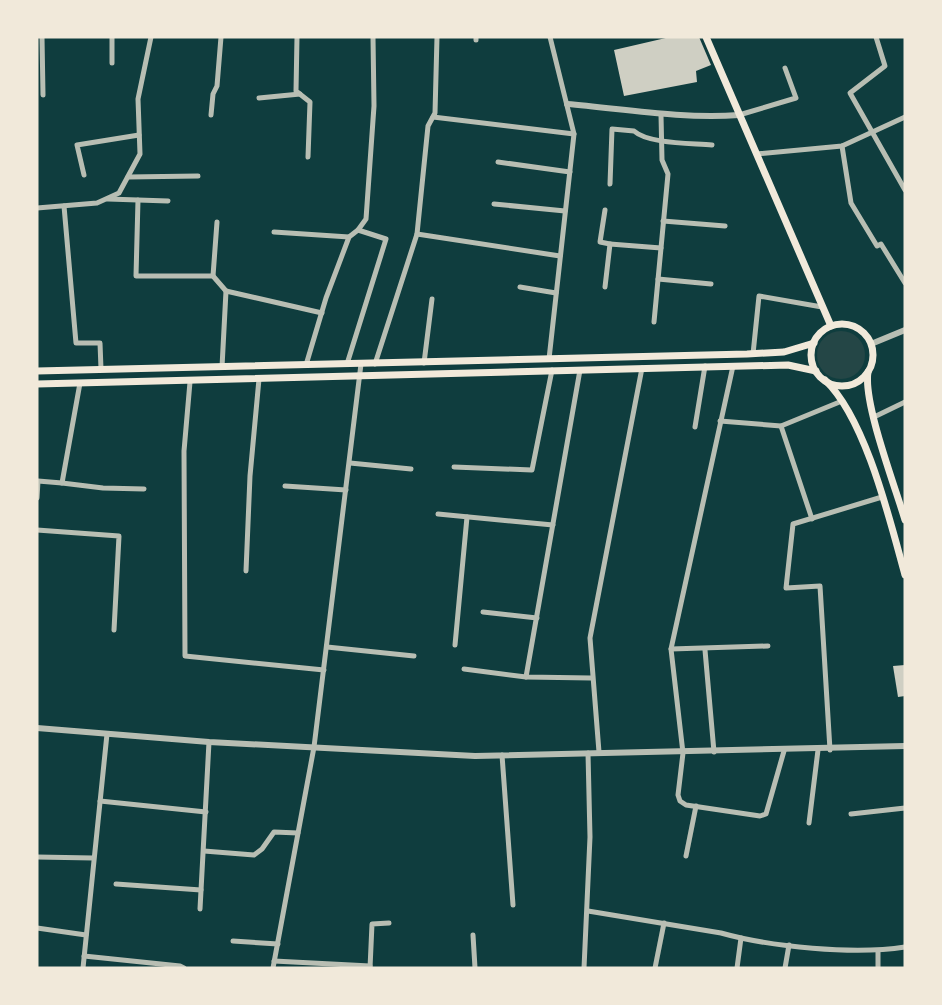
<svg xmlns="http://www.w3.org/2000/svg" width="942" height="1005" font-family="Mulish,sans-serif">
	<rect width="100%" height="100%" fill="#0f3d3e"/>
	<circle fill="#244646" cx="841" cy="355" r="24"/>
	<g fill="#cfcfc3">
		<path d="M670,37H699L711,65L696,71L697,82L624,96L614,50Z"/>
		<path d="M905,665V696L898,697L893,666Z"/>
	</g>
	<g fill="none" stroke-linecap="round" stroke-linejoin="round">
		<g stroke="#b8beb3" stroke-width="5">
			<path d="M42,37L43,95"/>
			<path d="M112,37V63"/>
			<path d="M297,37L296,91L310,102L308,157"/>
			<path d="M476,37V40"/>
			<path d="M876,37L885,66L850,93L905,190"/>
			<path d="M259,98L300,94"/>
			<path d="M211,115L213,94L217,86L221,37"/>
			<path d="M739,115L796,98L785,68"/>
			<path d="M433,117L574,134"/>
			<path d="M842,146L851,203L877,246L881,244L905,283"/>
			<path d="M756,154L842,146L905,117"/>
			<path d="M498,162L570,172"/>
			<path d="M84,175L77,145L139,135"/>
			<path d="M128,177L198,176"/>
			<path d="M610,184L612,129L634,131C648,144 692,143 712,145"/>
			<path d="M108,199L168,201"/>
			<path d="M138,200L136,276H213L226,291"/>
			<path d="M494,204L565,211"/>
			<path d="M64,206L76,343H100L101,369"/>
			<path d="M37,208L97,203L119,193L140,154L138,99L151,37"/>
			<path d="M605,210L600,242L610,244"/>
			<path d="M663,221L725,226"/>
			<path d="M274,232L349,237"/>
			<path d="M417,234L560,256"/>
			<path d="M213,276L217,222"/>
			<path d="M658,279L711,284"/>
			<path d="M520,287L556,293"/>
			<path d="M605,287L610,244L661,248"/>
			<path d="M654,322L668,174L662,160L661,115"/>
			<path d="M753,354L759,296L822,307"/>
			<path d="M549,359L574,134L550,37"/>
			<path d="M424,363L432,299"/>
			<path d="M347,364L386,239L358,230"/>
			<path d="M375,364L417,234L428,126L435,113L437,37"/>
			<path d="M306,365L326,298L349,237L358,230L366,219L374,106L373,37"/>
			<path d="M733,366L671,649L683,753L678,795L680,801L686,805L760,816L766,814L784,751"/>
			<path d="M222,367L226,291L322,313"/>
			<path d="M580,370L526,677L591,678"/>
			<path d="M190,382L184,451L185,656L324,670"/>
			<path d="M874,417L905,402"/>
			<path d="M720,421L781,426L842,401"/>
			<path d="M781,426L812,519"/>
			<path d="M695,427L705,366"/>
			<path d="M350,463L411,469"/>
			<path d="M454,467L532,470L552,370"/>
			<path d="M62,483L103,488L144,489"/>
			<path d="M285,486L346,490"/>
			<path d="M37,498L38,481L62,483L80,383"/>
			<path d="M438,514L553,525"/>
			<path d="M37,530L119,536L114,630"/>
			<path d="M246,571L250,476L259,379"/>
			<path d="M483,612L537,618"/>
			<path d="M455,645L467,517"/>
			<path d="M327,647L414,656"/>
			<path d="M671,649L768,646"/>
			<path d="M705,650L714,752"/>
			<path d="M464,669L526,677"/>
			<path d="M830,750L820,586L786,588L793,524L882,497"/>
			<path d="M599,752L590,638L642,368"/>
			<path d="M502,755L513,905"/>
			<path d="M100,801L206,812"/>
			<path d="M851,814L905,808"/>
			<path d="M809,823L818,750"/>
			<path d="M204,851L254,855L262,849L274,832L298,833"/>
			<path d="M686,856L696,806"/>
			<path d="M37,857L93,858"/>
			<path d="M116,884L201,890"/>
			<path d="M200,909L209,742"/>
			<path d="M588,911L721,933C771,947 854,955 905,947"/>
			<path d="M37,928L86,935"/>
			<path d="M473,935L475,968"/>
			<path d="M233,941L278,944"/>
			<path d="M84,956L180,966L184,968"/>
			<path d="M274,961L370,966"/>
			<path d="M83,968L107,734"/>
			<path d="M273,968L314,747L361,364"/>
			<path d="M370,968L372,924L389,923"/>
			<path d="M584,968L590,837L588,753"/>
			<path d="M655,968L664,923"/>
			<path d="M737,968L741,938"/>
			<path d="M785,968L789,945"/>
			<path d="M878,968V951"/>
		</g>
		<g stroke="#b8beb3" stroke-width="6">
			<path d="M567,104C625,109 681,119 739,115"/>
			<path d="M871,344L905,330"/>
			<path d="M37,728L209,742L475,756L905,746"/>
		</g>
		<g stroke="#f1e9da" stroke-width="7">
			<path d="M706,37L831,326"/>
			<circle cx="842" cy="355" r="31"/>
			<path d="M37,371L747,354L784,352L814,343"/>
			<path d="M868,372C863,403 895,486 905,520"/>
			<path d="M825,380C866,419 890,521 905,575"/>
			<path d="M37,384L788,365L816,371"/>
		</g>
	</g>
	<rect width="942" height="1005" fill="none" stroke="#f1e9da" stroke-width="77"/>
</svg>
